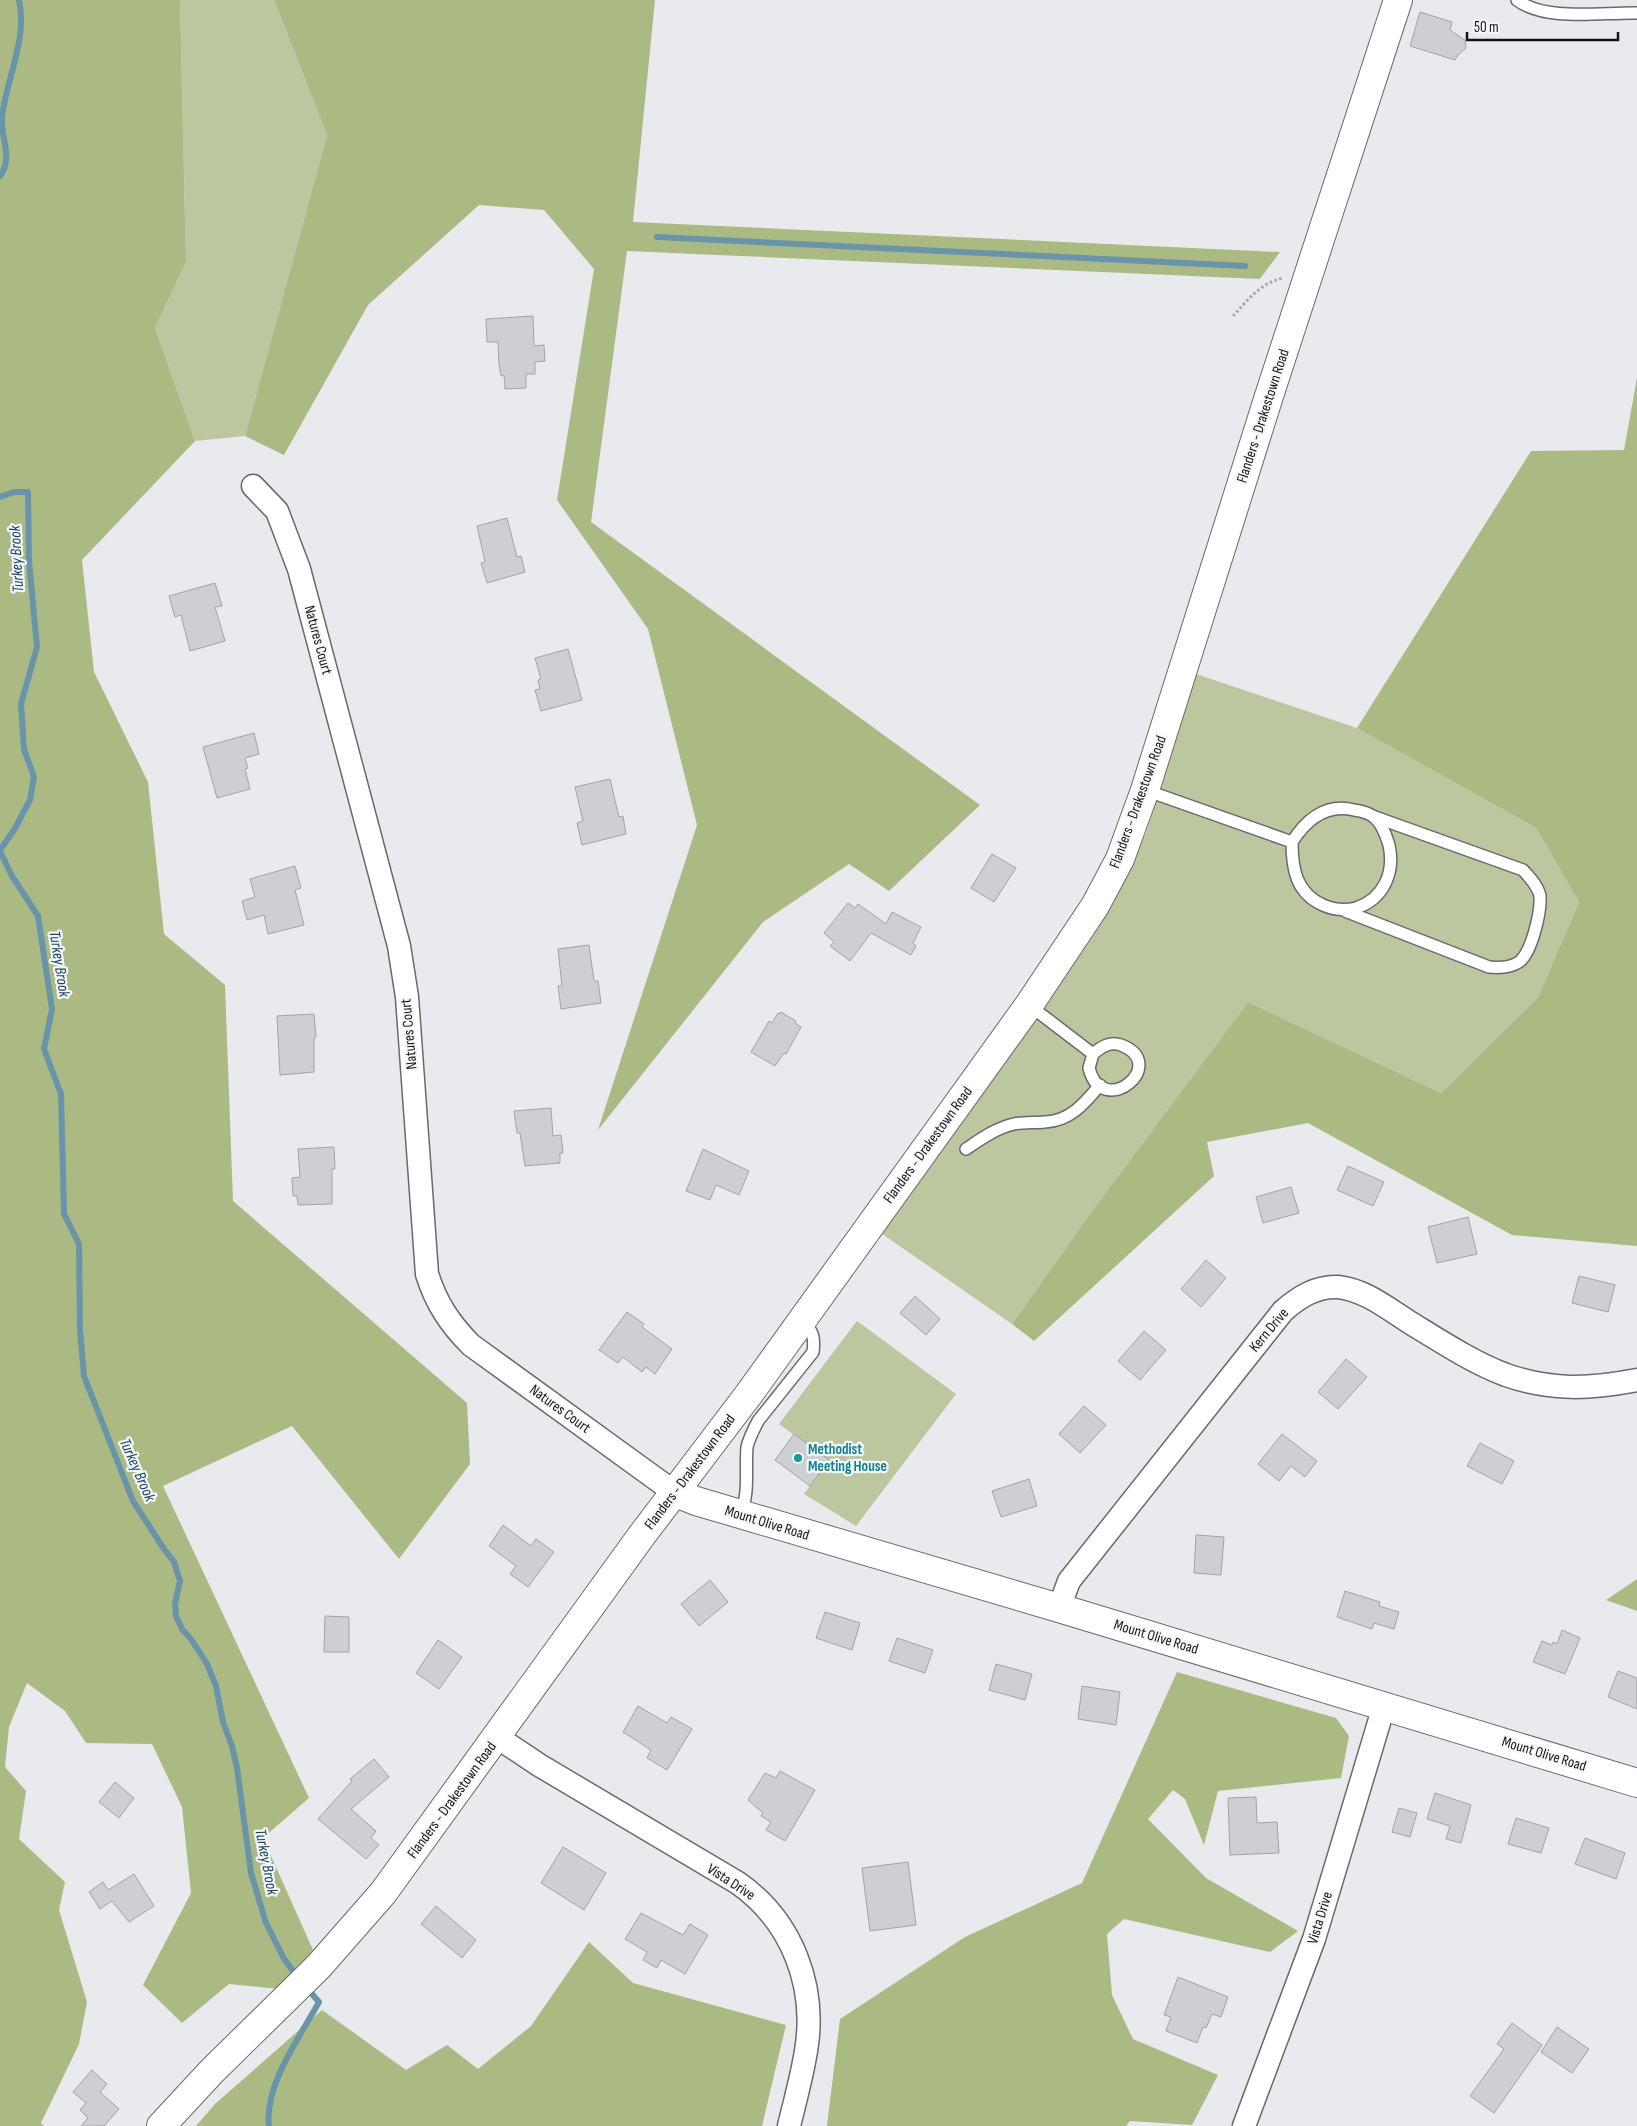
<svg xmlns="http://www.w3.org/2000/svg" width="1637" height="2126" font-family="'Sofia Sans Condensed',sans-serif">
	<rect width="100%" height="100%" fill="#e8eaed"/>
	<g fill="#bcc7a0">
		<path d="M180,0H274L327,135L245,436L195,441L155,328L186,262Z"/>
		<path d="M1196,674L1357,728L1536,828L1579,902L1538,997L1441,1093L1248,1002L1097,1204L1012,1324L878,1231L1041,1010L1093,936L1146,833Z"/>
		<path d="M857,1321L956,1394L856,1526L804,1494L829,1460L779,1424Z"/>
	</g>
	<g fill="#abba83">
		<path d="M0,0H180L186,262L155,328L195,441L82,560L94,672L148,782L164,934L225,985L233,1201L467,1403L470,1464L399,1559L292,1426L163,1486L309,1798L263,1838L313,1950L280,1989L229,1984L182,2023L143,1985L191,1893L182,1807L152,1744L86,1743L65,1711L27,1683L9,1727L5,1767L26,1791L19,1839L65,1882L59,1910L87,2002L79,2044L41,2123L44,2126H0Z"/>
		<path d="M274,0H655L633,222L1280,252L1260,279L627,251L591,522L980,805L889,891L849,864L763,922L598,1130L697,825L648,629L557,500L594,269L544,210L479,205L368,305L284,455L245,436L327,135Z"/>
		<path d="M1637,378V1246L1512,1235L1308,1123L1207,1142L1214,1176L1034,1341L1012,1324L1097,1204L1248,1002L1441,1093L1538,997L1579,902L1536,828L1357,728L1531,451L1624,450Z"/>
		<path d="M1637,1579V1611L1606,1600Z"/>
		<path d="M1177,1672L1336,1718L1349,1736L1341,1778L1218,1791L1204,1845L1185,1799L1173,1790L1148,1819L1206,1878L1298,1931L1270,1952L1124,1919L1107,1934L1112,1995L1133,2039L1218,2075L1192,2125L1130,2121L1126,2126H827L840,2019L965,1937L1082,1883Z"/>
		<path d="M589,1942L633,1983L786,2025L762,2126H196L215,2104L322,2010L406,2070L447,2045L478,2069L531,2026Z"/>
	</g>
	<g fill="none" stroke-linecap="round" stroke-linejoin="round">
		<g stroke="#6994aa" stroke-width="6">
			<path d="M0,176C14,158 0,136 2,117C6,80 28,38 19,0"/>
			<path d="M657,237L1245,266"/>
			<path d="M0,497L14,492H28L29,561L37,647L21,704L24,749L34,777L30,800L14,830L0,850"/>
			<path d="M0,851L12,876L38,916L52,1009L44,1049L61,1094L64,1214L79,1244L80,1330L84,1376L133,1501L164,1549L174,1562L180,1581L175,1604L176,1616L182,1629L191,1639L207,1664L216,1686L223,1722L232,1746L237,1768L251,1873L266,1923L283,1957L297,1977"/>
			<path d="M269,2126C264,2085 300,2037 319,2002L306,1987"/>
		</g>
	</g>
	<g fill="#cecfd3" stroke="#a2a3a6">
		<path d="M1420,12L1452,22L1450,30L1465,40L1466,48L1458,55L1455,60L1410,46Z"/>
		<path d="M533,316L534,346L544,345L545,361L535,362V374H526V388L505,389L504,375L501,376L499,364L498,342H487L486,319Z"/>
		<path d="M507,518L517,557L521,556L525,572L487,583L481,563L485,562L477,526Z"/>
		<path d="M215,583L222,606L215,607L225,641L190,651L181,615L175,617L169,596Z"/>
		<path d="M568,649L582,700L541,711L535,690L540,689L538,680L541,679L535,658Z"/>
		<path d="M254,733L259,754L245,758L248,768L245,769L250,789L217,798L203,747Z"/>
		<path d="M610,779L619,817L623,816L626,834L582,845L577,823L583,821L575,787Z"/>
		<path d="M992,854L1016,868L994,902L971,888Z"/>
		<path d="M295,866L301,888L295,890L304,925L268,934L264,915L247,920L242,901L255,897L250,879Z"/>
		<path d="M848,903L855,908L858,904L886,924L892,912L921,927L913,943L916,946L911,955L871,933L850,961L830,946L834,942L824,933Z"/>
		<path d="M589,945L594,981H598L601,1003L561,1009L558,986H562L558,949Z"/>
		<path d="M781,1012L796,1021L795,1023L801,1027L786,1054L784,1053L775,1066L751,1052L769,1021L772,1023L778,1013L780,1014Z"/>
		<path d="M314,1014L316,1037L314,1038V1072L280,1075L277,1016Z"/>
		<path d="M551,1108L553,1136L561,1135L563,1153H560V1163L525,1166L520,1133H517L514,1111Z"/>
		<path d="M334,1147L335,1169H332V1204L298,1205L297,1196H293L292,1178L300,1177L298,1149Z"/>
		<path d="M703,1149L749,1171L739,1195L716,1185L710,1200L686,1191Z"/>
		<path d="M1348,1166L1384,1182L1373,1206L1337,1190Z"/>
		<path d="M1291,1187L1299,1213L1263,1223L1256,1197Z"/>
		<path d="M1468,1217L1477,1254L1437,1263L1428,1227Z"/>
		<path d="M1206,1260L1226,1278L1201,1307L1181,1289Z"/>
		<path d="M1579,1276L1615,1285L1608,1312L1572,1303Z"/>
		<path d="M915,1296L940,1319L926,1335L900,1313Z"/>
		<path d="M627,1312L644,1324L642,1327L672,1349L655,1374L646,1367L642,1372L623,1357L618,1363L599,1350Z"/>
		<path d="M1144,1331L1166,1350L1140,1380L1118,1361Z"/>
		<path d="M1346,1359L1367,1377L1338,1409L1318,1392Z"/>
		<path d="M1084,1406L1106,1425L1080,1453L1059,1434Z"/>
		<path d="M794,1434L829,1460L810,1486L775,1460Z"/>
		<path d="M1282,1434L1317,1461L1305,1477L1291,1466L1279,1481L1258,1464Z"/>
		<path d="M1480,1443L1514,1461L1502,1484L1467,1466Z"/>
		<path d="M1029,1479L1037,1506L1001,1517L992,1491Z"/>
		<path d="M503,1525L531,1546L536,1539L554,1552L528,1587L510,1574L516,1566L489,1546Z"/>
		<path d="M1196,1535L1224,1537L1221,1575L1194,1573Z"/>
		<path d="M710,1580L728,1602L699,1626L681,1604Z"/>
		<path d="M1345,1591L1380,1602L1379,1606L1399,1612L1394,1629L1374,1623L1372,1629L1337,1617Z"/>
		<path d="M825,1612L860,1623L852,1650L816,1638Z"/>
		<path d="M325,1616L349,1617V1652H324Z"/>
		<path d="M1562,1630L1580,1638L1565,1674L1533,1662L1542,1641L1552,1645L1553,1642L1557,1644Z"/>
		<path d="M897,1638L933,1650L925,1673L889,1661Z"/>
		<path d="M438,1640L462,1657L439,1689L416,1673Z"/>
		<path d="M996,1664L1032,1674L1025,1700L989,1690Z"/>
		<path d="M1618,1671L1637,1678V1709L1608,1697Z"/>
		<path d="M1082,1686L1120,1692L1116,1725L1078,1719Z"/>
		<path d="M638,1706L667,1723L671,1717L692,1729L667,1770L647,1758L651,1750L623,1732Z"/>
		<path d="M374,1759L389,1777L351,1809L376,1831L371,1838L379,1845L366,1859L318,1819L352,1781L350,1779Z"/>
		<path d="M780,1771L815,1790L785,1841L766,1830L771,1822L761,1816L763,1813L748,1800L765,1773L776,1778Z"/>
		<path d="M115,1782L134,1798L119,1818L99,1802Z"/>
		<path d="M1435,1793L1471,1805L1461,1843L1446,1839L1450,1826L1427,1819Z"/>
		<path d="M1256,1797L1257,1823L1277,1822L1279,1853L1230,1855L1228,1798Z"/>
		<path d="M1399,1808L1417,1813L1410,1837L1392,1832Z"/>
		<path d="M1516,1818L1549,1828L1541,1853L1508,1844Z"/>
		<path d="M1585,1838L1625,1853L1616,1879L1575,1864Z"/>
		<path d="M563,1847L606,1873L584,1910L541,1883Z"/>
		<path d="M908,1862L916,1925L870,1931L862,1868Z"/>
		<path d="M134,1874L154,1906L129,1922L112,1901L100,1909L89,1892L103,1882L108,1890Z"/>
		<path d="M436,1906L476,1940L462,1958L421,1924Z"/>
		<path d="M641,1913L683,1935L690,1924L708,1935L685,1974L661,1960L657,1968L643,1960L647,1952L625,1939Z"/>
		<path d="M1178,1977L1228,1997L1221,2017L1212,2014L1206,2028L1203,2027L1197,2043L1166,2031L1171,2017L1164,2015Z"/>
		<path d="M1512,2023L1542,2045L1494,2113L1470,2096L1504,2049L1497,2044Z"/>
		<path d="M1557,2027L1589,2049L1572,2073L1541,2052Z"/>
		<path d="M92,2070L107,2084L100,2092L119,2109L104,2126H81L88,2118L80,2110L86,2103L73,2092Z"/>
	</g>
	<g fill="none" stroke-linecap="round" stroke-linejoin="round">
		<g stroke="#696a6d" stroke-width="14">
			<g id="lane">
				<path d="M1517,0C1546,22 1602,12 1637,13"/>
				<path d="M1145,790L1292,842C1292,869 1296,893 1323,905C1334,910 1344,911 1356,908C1384,899 1395,872 1389,845C1386,835 1382,824 1375,818C1370,813 1361,811 1354,810C1326,803 1306,820 1292,842"/>
				<path d="M1345,911L1489,967C1499,968 1510,968 1519,962C1532,952 1541,912 1540,896C1538,886 1530,878 1523,870L1375,817"/>
				<path d="M1029,1005L1093,1054L1089,1068C1102,1121 1171,1064 1121,1045C1110,1041 1101,1047 1093,1054"/>
				<path d="M966,1149C981,1139 996,1128 1014,1124C1024,1122 1034,1123 1045,1122C1070,1121 1084,1104 1100,1085"/>
				<path d="M740,1514C750,1494 745,1470 747,1447C749,1438 754,1429 758,1421L813,1352C815,1337 813,1330 801,1321"/>
			</g>
		</g>
		<g stroke="#696a6d" stroke-width="25">
			<g id="street">
				<path d="M253,486L277,511L299,569L399,946L407,997L427,1274C436,1303 450,1324 471,1345L674,1492"/>
				<path d="M1059,1608L1069,1581L1283,1311C1299,1297 1316,1286 1338,1287C1365,1290 1387,1308 1409,1322C1440,1341 1472,1362 1506,1375C1552,1391 1590,1389 1637,1380"/>
				<path d="M497,1737L539,1765L738,1883C792,1921 817,1986 806,2051C802,2076 795,2101 789,2126"/>
				<path d="M1244,2126L1314,1939L1384,1706"/>
			</g>
		</g>
		<g stroke="#696a6d" stroke-width="30">
			<g id="secondary">
				<path d="M674,1492L696,1501L1059,1608L1637,1783"/>
				<path d="M161,2126L212,2071L319,1966L383,1893L642,1535L749,1394L1029,1005L1095,906L1120,859L1145,790L1269,396L1398,0"/>
			</g>
		</g>
		<path stroke="#a6a7aa" stroke-width="3" stroke-dasharray="2.5 2.5" stroke-linecap="butt" d="M1233,316C1248,300 1261,282 1284,278"/>
		<use href="#lane" stroke="#fff" stroke-width="11"/>
		<use href="#street" stroke="#fff" stroke-width="22"/>
		<use href="#secondary" stroke="#fff" stroke-width="28"/>
	</g>
	<circle fill="#0f9aa8" stroke="#f5f7fb" stroke-width="2" cx="798" cy="1458" r="5"/>
	<g text-anchor="middle" dominant-baseline="central" stroke-width="4.5" stroke-linejoin="round" paint-order="stroke">
		<g font-size="15" fill="#141516" stroke="#f5f7fb">
			<text transform="translate(1263 416) rotate(-72)">Flanders - Drakestown Road</text>
			<text transform="translate(318 640) rotate(75)">Natures Court</text>
			<text transform="translate(1138 802) rotate(-70)">Flanders - Drakestown Road</text>
			<text transform="translate(409 1034) rotate(-95)">Natures Court</text>
			<text transform="translate(928 1145) rotate(-54)">Flanders - Drakestown Road</text>
			<text transform="translate(1269 1330) rotate(-50)">Kern Drive</text>
			<text transform="translate(560 1409) rotate(36)">Natures Court</text>
			<text transform="translate(690 1472) rotate(-53)">Flanders - Drakestown Road</text>
			<text transform="translate(767 1523) rotate(17)">Mount Olive Road</text>
			<text transform="translate(1156 1637) rotate(17)">Mount Olive Road</text>
			<text transform="translate(1544 1754) rotate(17)">Mount Olive Road</text>
			<text transform="translate(452 1800) rotate(-54)">Flanders - Drakestown Road</text>
			<text transform="translate(731 1882) rotate(33)">Vista Drive</text>
			<text transform="translate(1320 1918) rotate(-73)">Vista Drive</text>
		</g>
		<g font-size="15" font-weight="bold" fill="#0d838f" stroke="#f5f7fb" text-anchor="start">
			<text x="808" y="1449">Methodist<tspan x="808" dy="17">Meeting House</tspan></text>
		</g>
		<g font-size="16" font-style="italic" fill="#14475c" stroke="#f5f7fb">
			<text transform="translate(17 559) rotate(-93)">Turkey Brook</text>
			<text transform="translate(59 964) rotate(81)">Turkey Brook</text>
			<text transform="translate(137 1470) rotate(66)">Turkey Brook</text>
			<text transform="translate(266 1862) rotate(79)">Turkey Brook</text>
		</g>
	</g>
	<path d="M1467 32v8h151v-8" fill="none" stroke="#141516" stroke-width="2.5"/>
	<text x="1474" y="32" font-size="15" fill="#141516" stroke="#f5f7fb" stroke-width="4" paint-order="stroke">50 m</text>
</svg>
